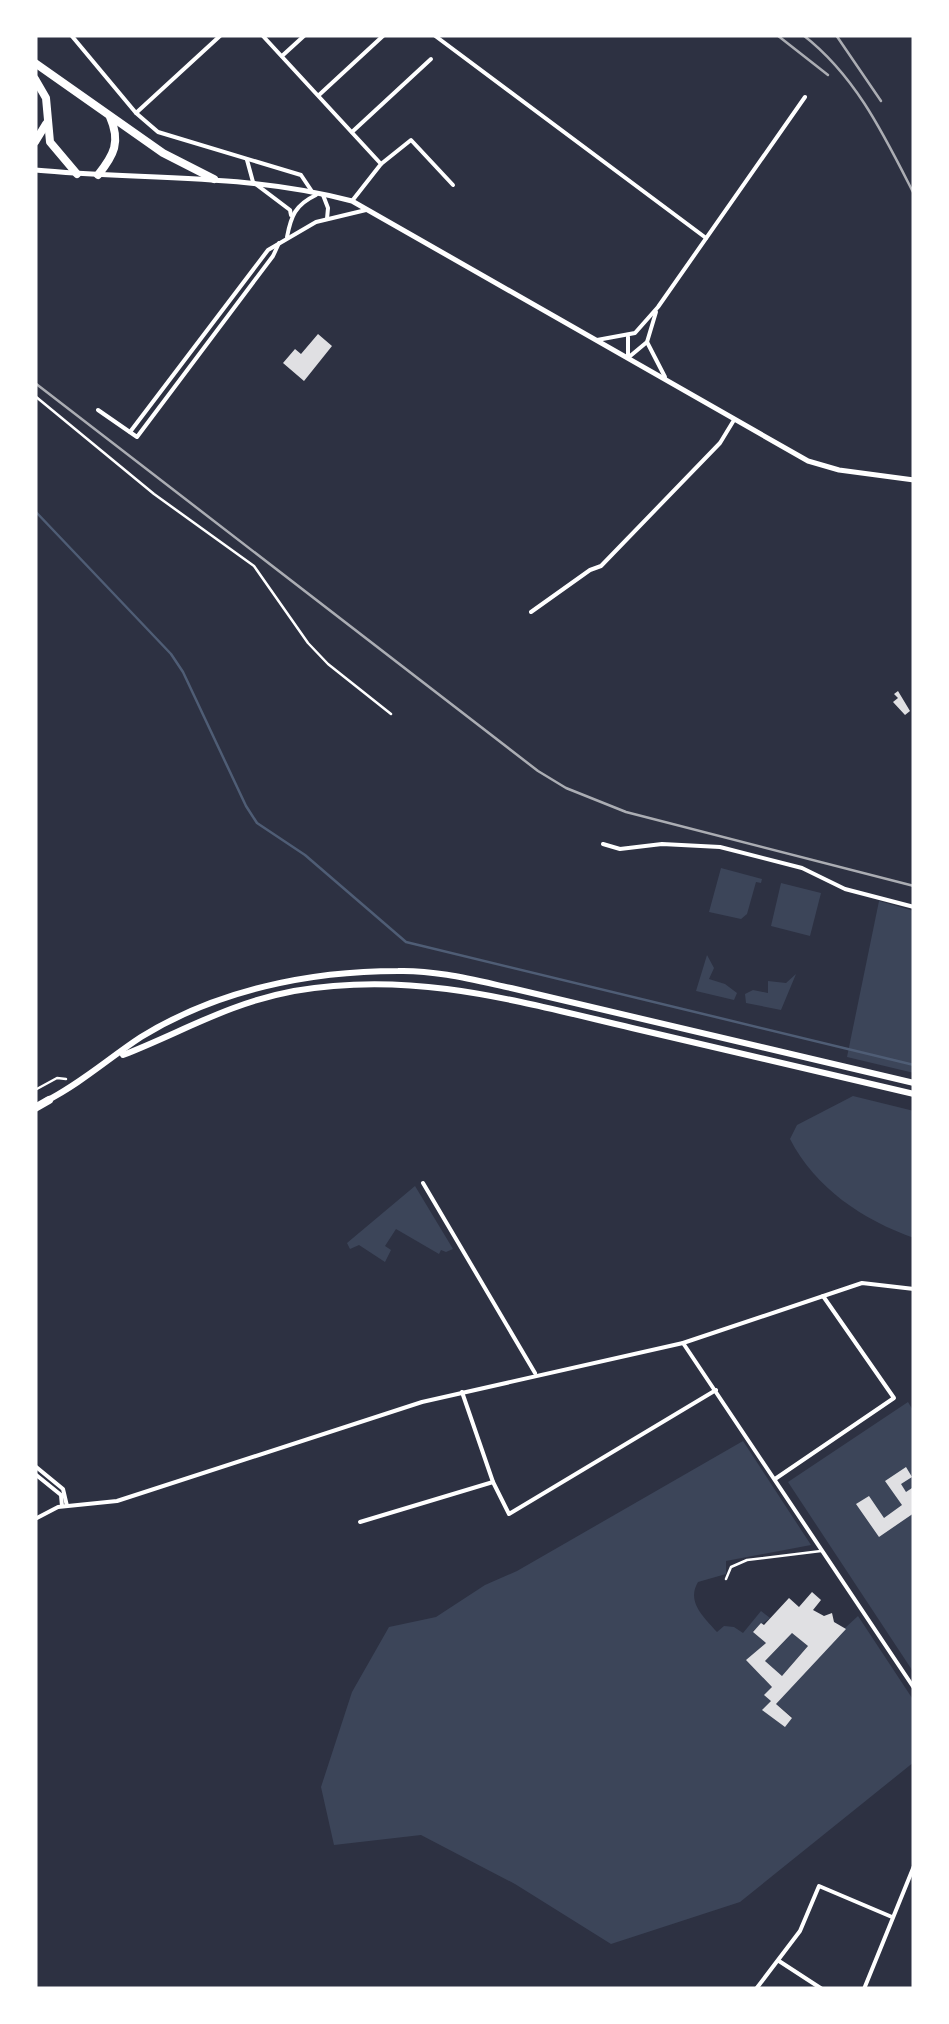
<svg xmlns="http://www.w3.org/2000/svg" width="949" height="2024" font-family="'Source Sans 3',sans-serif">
	<rect width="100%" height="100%" fill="#2d3142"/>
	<g fill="#3c4559">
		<path d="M721,868L762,879L761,883L756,882L747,914L741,919L709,912Z"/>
		<path d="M781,883L821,893L810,936L771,926Z"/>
		<path d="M879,901L914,911V1073L847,1057Z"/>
		<path d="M707,955L714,968L709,979L725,984L737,993L734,1000L696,991Z"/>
		<path d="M796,974L781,1010L746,1003L745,994L753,990L768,993V981L786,983Z"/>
		<path d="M853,1096L914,1111V1238C863,1220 815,1188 790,1139L797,1125Z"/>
		<path d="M415,1186L453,1249L446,1252L441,1250L439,1254L396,1229L385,1246L391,1250L385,1262L359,1245L350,1249L347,1243Z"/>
		<path d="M908,1402L914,1412V1673L788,1482Z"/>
		<path d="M743,1441L811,1545L726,1561V1574L698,1582C686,1602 704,1617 717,1632L724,1626L734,1627L743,1633L761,1611L770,1618L753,1631L766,1643L747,1660L772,1687L771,1701L763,1710L785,1726L792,1717L776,1704L832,1640L858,1616L914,1701V1762L740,1902L611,1944L515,1884L421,1835L334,1845L321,1787L352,1692L389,1627L436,1617L485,1585L517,1571Z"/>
		<path d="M792,1633L808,1646L782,1676L765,1661Z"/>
	</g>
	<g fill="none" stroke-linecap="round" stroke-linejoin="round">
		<path stroke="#4f5d75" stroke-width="2.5" d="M35,511L171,654L183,672L246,806L257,823L305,855L406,942L914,1065"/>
	</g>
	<g fill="#e0e0e3" fill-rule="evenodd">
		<path d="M318,334L332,346L304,381L283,363L295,349L301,354Z"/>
		<path d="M898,691L910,711L905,715L893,702L898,698L894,694Z"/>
		<path d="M906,1467L912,1477L901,1484L906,1492L912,1488L914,1490V1513L879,1537L856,1504L869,1496L884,1518L902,1505L885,1481Z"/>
		<path d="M812,1592L821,1600L813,1610L824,1616L832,1613L834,1622L846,1629L776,1704L792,1718L785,1727L762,1710L771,1701L764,1695L772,1687L746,1660L766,1643L753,1632L761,1623L764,1625L789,1598L799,1607ZM792,1633L808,1646L782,1676L765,1661Z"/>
	</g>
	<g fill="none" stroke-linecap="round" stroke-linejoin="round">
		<path stroke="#fff" stroke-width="2.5" d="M35,1090L57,1078L66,1079"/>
		<g stroke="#fff" stroke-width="2.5">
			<path d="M35,396L154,494L254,566L308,643L328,664L391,714"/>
			<path d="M726,1579L731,1567L747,1560L821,1551"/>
		</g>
		<g stroke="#fff" stroke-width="4">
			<path d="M71,35L136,113L158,132L301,175L311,190"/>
			<path d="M262,35L381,164L352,201"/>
			<path d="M434,35L706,238"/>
			<path d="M282,56L305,35"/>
			<path d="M319,95L384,35"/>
			<path d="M136,113L221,35"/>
			<path d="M352,132L431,59"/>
			<path d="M247,160L253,182L290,210L291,215"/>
			<path d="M381,164L411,140L453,185"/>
			<path d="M323,195L328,208L327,219"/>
			<path d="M287,237C291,216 295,205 316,195"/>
			<path d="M597,340L635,333L658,307L805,97"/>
			<path d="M647,342L665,377"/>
			<path d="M629,357L647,342L656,312"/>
			<path d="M628,358V337"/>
			<path d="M98,410L137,437L273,256L279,243"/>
			<path d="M130,432L268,250L316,222L366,210"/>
			<path d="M531,612L590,570L601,566L720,443L734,420"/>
			<path d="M603,844L620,849L662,844L720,847L802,868L845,889L914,907"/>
			<path d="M423,1183L535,1373"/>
			<path d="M683,1343L914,1688"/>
			<path d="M462,1392L493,1482L509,1514L716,1390"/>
			<path d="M35,1466L63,1489L67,1506"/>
			<path d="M35,1474L61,1495L62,1506"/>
			<path d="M775,1479L894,1398L823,1296"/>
			<path d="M35,1519L58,1507L117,1501L422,1402L683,1343L862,1283L914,1289"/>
			<path d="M360,1522L493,1482"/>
			<path d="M779,1961L822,1989"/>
			<path d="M756,1989L800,1931L819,1886L892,1917"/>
			<path d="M864,1989L914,1866"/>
		</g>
		<path stroke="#fff" stroke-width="5" d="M35,170C141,180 249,173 352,201L808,461L839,470L914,480"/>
		<g stroke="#fff" stroke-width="6">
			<path d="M123,1055C182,1032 229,1003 294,991C413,970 517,1001 632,1028C726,1050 820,1072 914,1094"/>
			<path d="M46,1101C80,1084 109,1058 141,1037C217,990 310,971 398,971C436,970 474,980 511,988L914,1083"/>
		</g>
		<g stroke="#fff" stroke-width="8">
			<path d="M35,63L163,153L214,179"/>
			<path d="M35,79L46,98L50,142L77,174"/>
			<path d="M35,142L46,124"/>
			<path d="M98,175C114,155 121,142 110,117"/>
			<path d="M35,1108L49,1100"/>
		</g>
		<g stroke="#abadb3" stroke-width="2.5">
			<path d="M777,35L828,75"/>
			<path d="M803,35C856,76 884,135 914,194"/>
			<path d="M836,35L881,101"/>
			<path d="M35,383L538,771L566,788L626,812L914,886"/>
		</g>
	</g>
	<rect width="949" height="2024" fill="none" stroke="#ffffff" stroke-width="75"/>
</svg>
